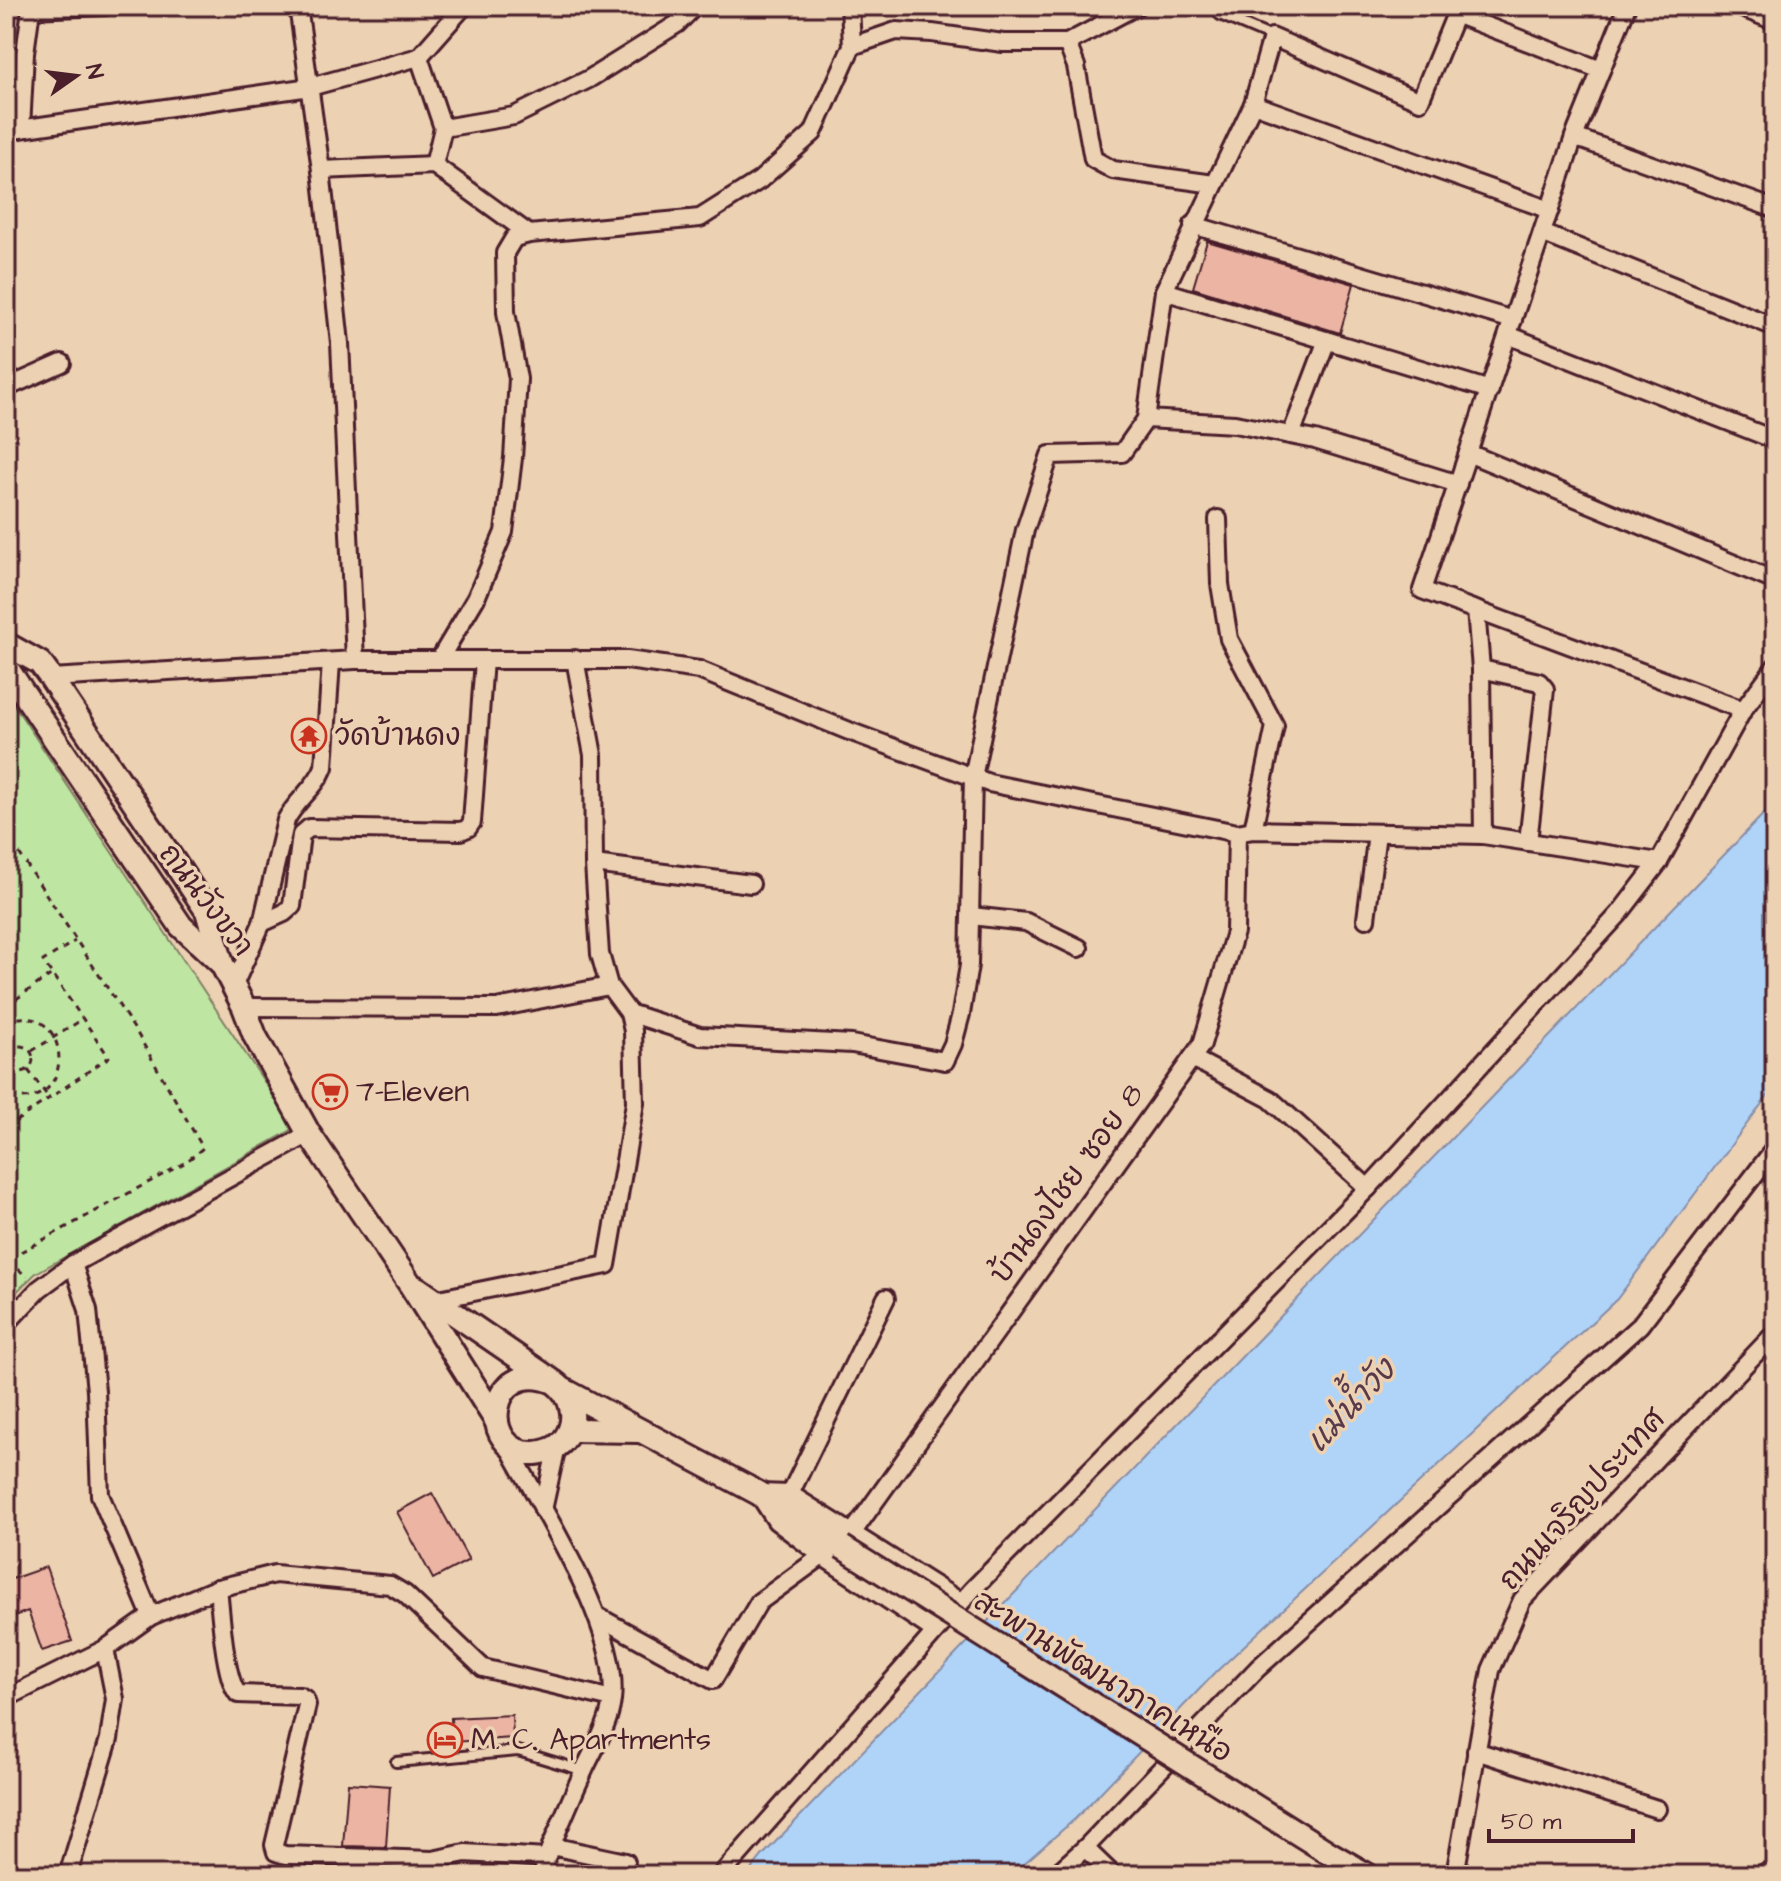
<svg xmlns="http://www.w3.org/2000/svg" width="1781" height="1881" font-family="'Architects Daughter','Playpen Sans Thai',sans-serif">
	<rect width="100%" height="100%" fill="#ecd1b3"/>
	<filter id="ink" filterUnits="userSpaceOnUse"><feTurbulence type="fractalNoise" baseFrequency=".0125" numOctaves="2"/><feDisplacementMap in="SourceGraphic" scale="16" xChannelSelector="R" yChannelSelector="G"/><feConvolveMatrix kernelMatrix="1 2 1 2 8 2 1 2 1" color-interpolation-filters="sRGB"/></filter>
	<g filter="url(#ink)">
		<path fill="#bee6a2" stroke="#848266" stroke-width="2" d="M6,693L295,1128L36,1273L6,1302Z"/>
		<path fill="#afd4f8" stroke="#878ca6" stroke-width="2" d="M1775,802V1086L1617,1299L1217,1671L1076,1818L1011,1875H747L762,1856Z"/>
		<g fill="#ebb4a3" stroke="#4a1f2b" stroke-width="2">
			<path d="M1207,241L1354,284L1340,333L1193,288Z"/>
			<path d="M432,1493L469,1560L433,1579L397,1512Z"/>
			<path d="M46,1567L72,1641L42,1651L28,1611L6,1619V1581Z"/>
			<path d="M512,1715L513,1738L452,1742L451,1718Z"/>
			<path d="M348,1783L390,1786L386,1847L343,1846Z"/>
		</g>
		<g fill="none" stroke-linecap="round" stroke-linejoin="round">
			<g stroke="#4a1f2b" stroke-width="14">
				<g id="lane">
					<path d="M1220,15L1272,37"/>
					<path d="M396,1762L518,1751L584,1771"/>
				</g>
			</g>
			<g stroke="#4a1f2b" stroke-width="22">
				<g id="street">
					<path d="M31,6V9L105,6"/>
					<path d="M298,6L321,170L340,343L355,660"/>
					<path d="M850,6L852,46"/>
					<path d="M1627,6L1574,137L1422,590L1743,710"/>
					<path d="M1737,6L1775,21"/>
					<path d="M1455,14L1601,70"/>
					<path d="M1067,43L1137,6"/>
					<path d="M419,57L443,128L434,165"/>
					<path d="M1253,104L1550,210"/>
					<path d="M21,128L25,53L31,9"/>
					<path d="M443,128L514,116L589,79L677,24L695,6"/>
					<path d="M6,131L310,87L419,57L464,6"/>
					<path d="M1574,137L1775,209"/>
					<path d="M321,170L434,165L529,234"/>
					<path d="M1193,225L1513,320"/>
					<path d="M1542,233L1775,327"/>
					<path d="M1164,291L1490,390"/>
					<path d="M1508,335L1775,440"/>
					<path d="M6,388L62,363"/>
					<path d="M1291,435L1327,340"/>
					<path d="M1468,453L1775,581"/>
					<path d="M1458,484L1315,440L1235,424L1146,419L1164,291L1253,104L1272,37L1420,101L1459,6"/>
					<path d="M1218,519L1220,584L1229,639L1275,726L1253,830"/>
					<path d="M1476,610L1481,669L1483,835"/>
					<path d="M439,660L476,598L504,532L513,458L518,379L506,312L505,253L514,238L529,234L700,218L760,180L813,133L852,46L896,31L932,33L1003,43H1067L1076,66L1093,159L1113,170L1214,184"/>
					<path d="M1481,669L1539,682L1545,689L1528,842"/>
					<path d="M51,678L355,660H627L699,670L849,731L989,783L1237,833L1253,830L1483,835L1659,862"/>
					<path d="M594,864L751,884"/>
					<path d="M971,916L1026,922L1079,948"/>
					<path d="M1366,919L1377,833"/>
					<path d="M262,923L286,820C296,800 317,787 324,767L331,662"/>
					<path d="M234,985L262,923L284,913L292,906L301,835L309,828L461,831L468,828L472,822L484,660"/>
					<path d="M244,1007L497,1008L609,986"/>
					<path d="M629,1013L700,1036L852,1044L945,1061L953,1044L961,1014L969,965L973,777L1025,530L1050,455L1122,453L1146,419"/>
					<path d="M1192,1058L1270,1099L1368,1188"/>
					<path d="M73,1264L88,1310L96,1391L100,1495L151,1616"/>
					<path d="M434,1300L607,1265L635,1103L633,1031L629,1013L609,986L600,954L594,864L593,755L575,659"/>
					<path d="M6,1324L39,1289L73,1264L309,1134"/>
					<path d="M507,1444C541,1508 621,1628 612,1700C609,1725 595,1747 585,1768C571,1798 559,1828 546,1858L543,1875"/>
					<path d="M760,1493L790,1494L961,1602"/>
					<path d="M790,1494L886,1298"/>
					<path d="M761,1498L776,1521L822,1556L935,1631"/>
					<path d="M543,1510L557,1446"/>
					<path d="M853,1532L1202,1044L1235,932L1237,833"/>
					<path d="M218,1588C221,1612 224,1677 238,1694L300,1696L305,1699L307,1705L274,1845L276,1852L285,1855L433,1860L465,1853L546,1858"/>
					<path d="M597,1616L713,1680L759,1602L822,1556"/>
					<path d="M6,1698L105,1649L151,1616L218,1588L275,1574L390,1585L405,1594L483,1668L612,1699"/>
					<path d="M1476,1751L1657,1809"/>
					<path d="M551,1846L626,1862"/>
					<path d="M1085,1848L1113,1875"/>
					<path d="M68,1875L109,1739L115,1699L105,1649"/>
					<path d="M721,1875L972,1590L1368,1188L1619,914L1659,862L1743,710L1775,667"/>
					<path d="M1055,1875L1085,1848L1258,1668L1640,1325L1775,1148"/>
					<path d="M1455,1875L1491,1670L1522,1600L1775,1333"/>
					<path d="M1765,1875L1766,1872"/>
				</g>
			</g>
			<g stroke="#4a1f2b" stroke-width="28">
				<g id="secondary">
					<path d="M6,644L40,663L51,678L207,911L222,964"/>
					<path d="M6,667L181,926L222,964L244,1007L255,1036L309,1134L410,1284L497,1422"/>
					<path d="M417,1288L554,1382C573,1396 579,1422 563,1441C556,1449 546,1452 535,1453C477,1456 486,1355 554,1382"/>
					<path d="M564,1390L758,1493L842,1547"/>
					<path d="M570,1430L639,1431"/>
					<path d="M1334,1856L1367,1875"/>
				</g>
			</g>
			<g stroke="#4a1f2b" stroke-width="3" stroke-dasharray="6 6" stroke-linecap="butt">
				<path d="M6,833L137,1033L203,1148L186,1162L6,1260"/>
				<path d="M6,1006L52,974"/>
				<path d="M6,1021C75,997 78,1118 6,1095"/>
				<path d="M6,1035L15,1047"/>
				<circle cx="20" cy="1059" r="13"/>
				<path d="M32,1051L83,1019"/>
				<path d="M28,1070L49,1098"/>
				<path d="M6,1128L109,1057L43,961L75,941"/>
				<path d="M9,1261L27,1277"/>
			</g>
			<use href="#lane" stroke="#ecd1b3" stroke-width="8"/>
			<use href="#street" stroke="#ecd1b3" stroke-width="16"/>
			<use href="#secondary" stroke="#ecd1b3" stroke-width="22"/>
			<g stroke="#4a1f2b" stroke-width="28" stroke-linecap="butt">
				<path id="secondary-bridge" d="M842,1547L1334,1856"/>
			</g>
			<use href="#secondary-bridge" stroke="#ecd1b3" stroke-width="22"/>
		</g>
	</g>
	<defs>
		<g id="temple-ring" transform="scale(1.8)"><circle r="9.5" fill="#ecd1b3" stroke="#c8321e" stroke-width="1.5"/><path d="M0-6L5-2H3V0L6.5 2.5H4V6H1.5V3h-3V6H-4V2.5H-6.5L-3 0V-2H-5Z" fill="#c8321e"/></g>
		<g id="supermarket-ring" transform="scale(1.8)"><circle r="9.5" fill="#ecd1b3" stroke="#c8321e" stroke-width="1.5"/><path d="M-6-5.5h2.5l.6 2H6L4.5 2H-2.5L-4.4-4H-6ZM-1.5 3.2a1.3 1.3 0 1 0 .1 0ZM3 3.2a1.3 1.3 0 1 0 .1 0Z" fill="#c8321e"/></g>
		<g id="hotel-ring" transform="scale(1.8)"><circle r="9.5" fill="#ecd1b3" stroke="#c8321e" stroke-width="1.5"/><path d="M-6-4.5h1.5V1H6V5H4.5V3h-9V5H-6ZM-4 0a1.8 1.8 0 1 1 3.6 0ZM.5 0V-2.5h3Q6-2.5 6 0Z" fill="#c8321e"/></g>
	</defs>
	<g fill-rule="evenodd">
		<use href="#temple-ring" x="309" y="736"/>
		<use href="#supermarket-ring" x="330" y="1092"/>
		<use href="#hotel-ring" x="445" y="1740"/>
	</g>
	<g text-anchor="middle" dominant-baseline="central" stroke-width="7" stroke-linejoin="round" paint-order="stroke">
		<g font-size="30" fill="#4a1f2b" stroke="#ecd1b3" text-anchor="start">
			<text x="335" y="736">วัดบ้านดง</text>
			<text x="356" y="1092">7-Eleven</text>
			<text x="471" y="1740">M. C. Apartments</text>
		</g>
		<g font-size="30" fill="#4a1f2b" stroke="#ecd1b3">
			<text transform="translate(206 900) rotate(52)">ถนนวังขวา</text>
			<text transform="translate(1067 1184) rotate(-54)">บ้านดงไชย ซอย 8</text>
			<text transform="translate(1582 1500) rotate(-48)">ถนนเจริญประเทศ</text>
			<text transform="translate(1103 1677) rotate(32)">สะพานพัฒนาภาคเหนือ</text>
		</g>
		<g font-size="32" font-style="italic" fill="#593a4a" stroke="#ecd1b3">
			<text transform="translate(1351 1406) rotate(-47)">แม่น้ำวัง</text>
		</g>
	</g>
	<rect width="1781" height="1881" fill="none" stroke="#ecd1b3" stroke-width="32"/>
	<rect x="16" y="16" width="1749" height="1849" fill="none" stroke="#4a1f2b" stroke-width="3" filter="url(#ink)"/>
	<g transform="translate(76 76) rotate(76)" stroke="#ecd1b3" stroke-width="6" paint-order="stroke">
	<path d="M0-6L14 30L0 20L-14 30Z" fill="#4a1f2b"/>
	<text y="-12" font-size="22" font-weight="bold" text-anchor="middle" fill="#4a1f2b">N</text>
	</g>
	<path d="M1489 1829v12h144v-12" fill="none" stroke="#4a1f2b" stroke-width="4"/>
	<text x="1501" y="1829" font-size="24" fill="#4a1f2b" stroke="#ecd1b3" stroke-width="6" paint-order="stroke">50 m</text>
</svg>
